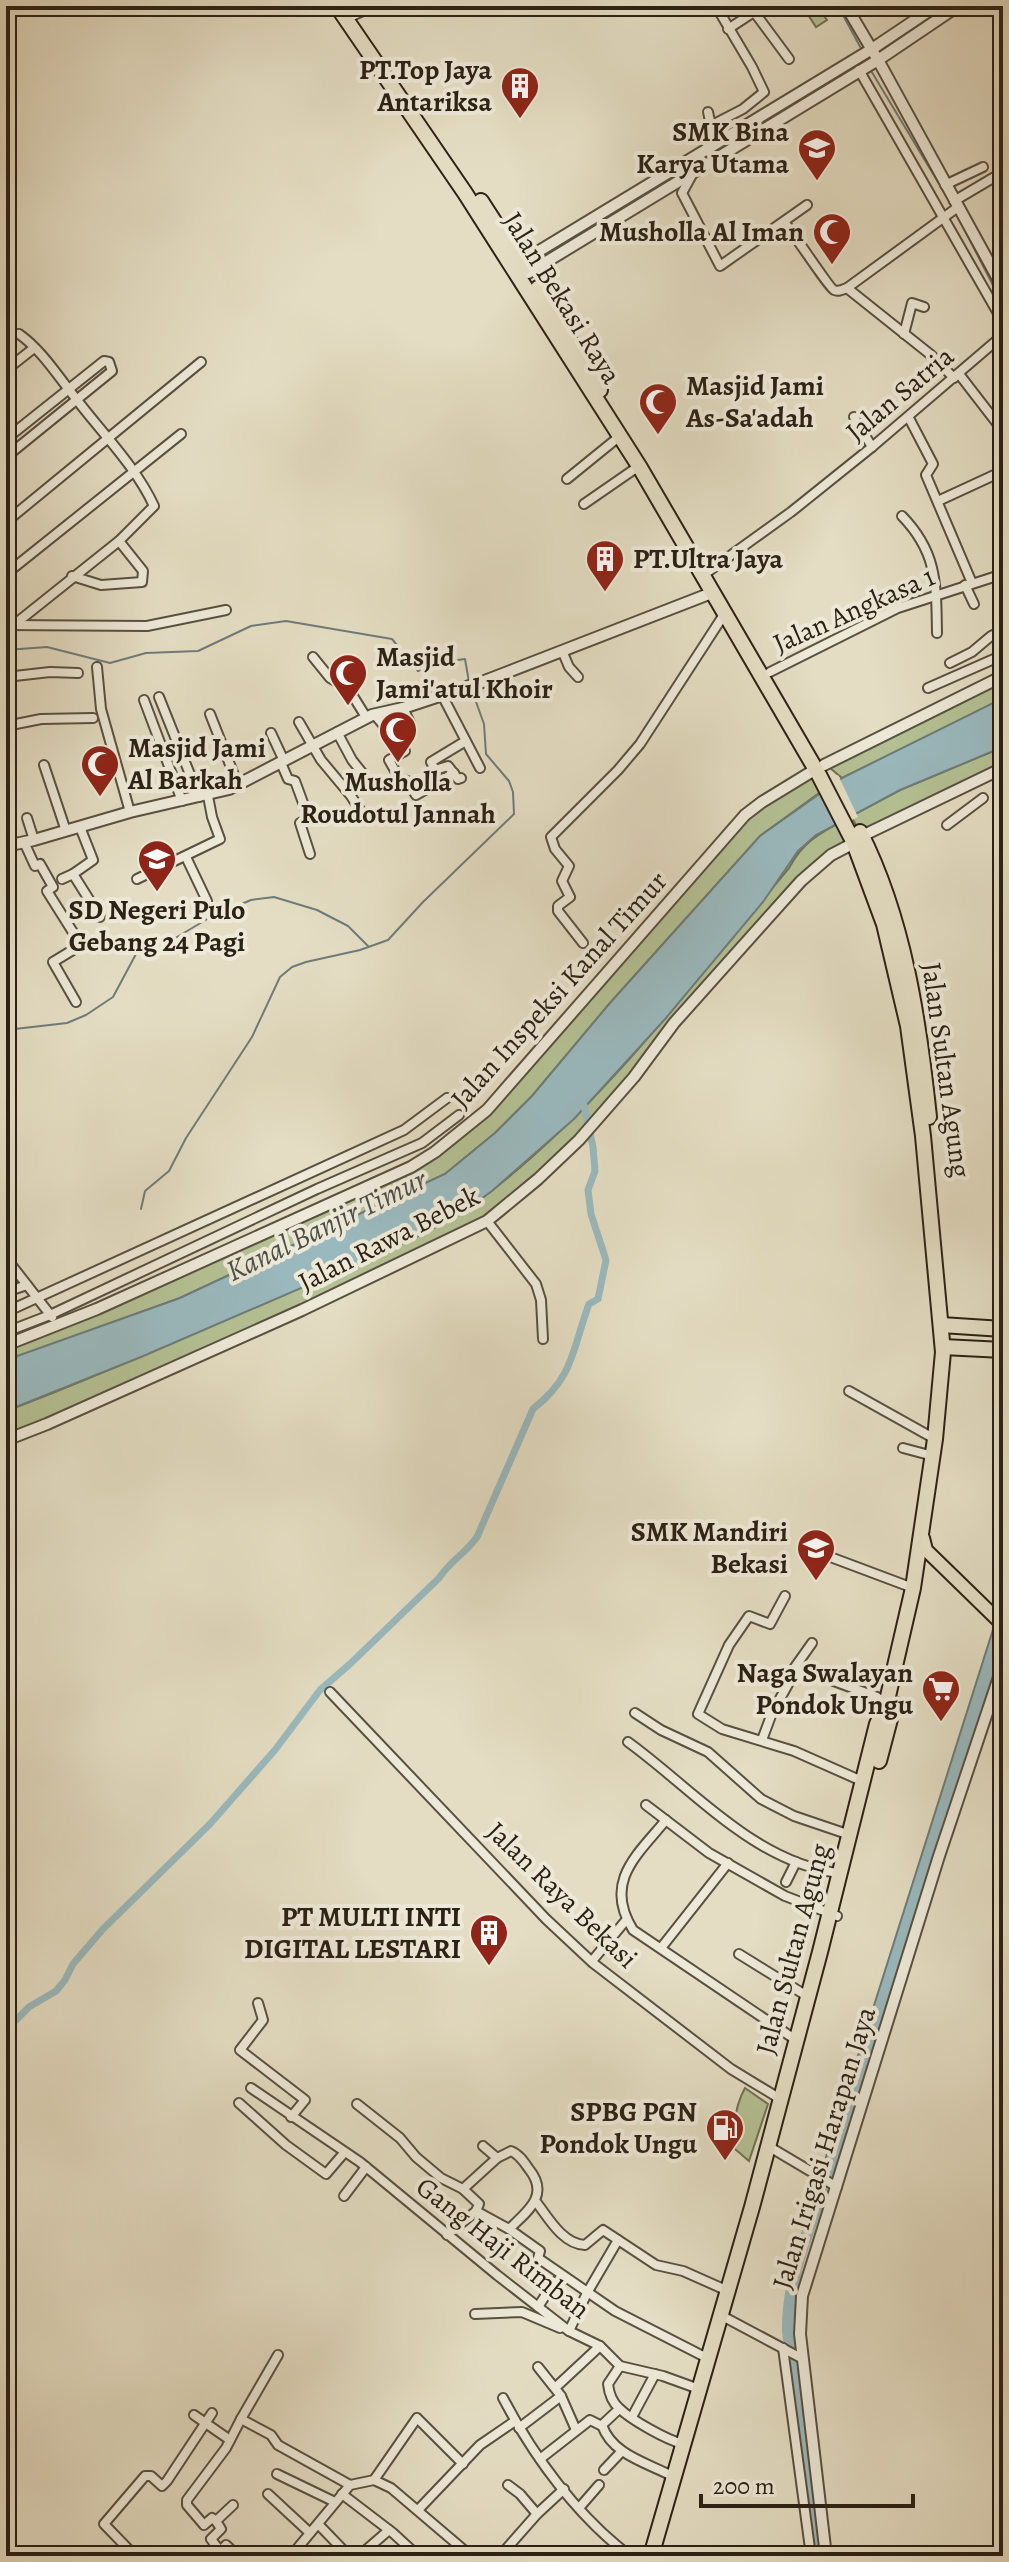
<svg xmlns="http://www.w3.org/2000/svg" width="1009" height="2562" font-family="Alegreya,serif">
	<rect width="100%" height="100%" fill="#e4ddc3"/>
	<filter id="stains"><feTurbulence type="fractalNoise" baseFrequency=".0025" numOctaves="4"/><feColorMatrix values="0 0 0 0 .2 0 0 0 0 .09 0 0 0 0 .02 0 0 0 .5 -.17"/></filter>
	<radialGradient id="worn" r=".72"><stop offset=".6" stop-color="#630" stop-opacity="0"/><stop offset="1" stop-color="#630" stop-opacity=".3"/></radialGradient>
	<g fill="#b4c194" stroke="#707154" stroke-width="2">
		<path d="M817,6L827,20L816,27L803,7Z"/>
		<path d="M1003,676V699L842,778L830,768L842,757Z"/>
		<path d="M1003,747V768L862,836L851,816L900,790Z"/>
		<path d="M816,769L826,788L760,836L610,1003L532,1096L495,1133L445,1174L180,1298L6,1361V1345L411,1167L482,1114L745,815Z"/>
		<path d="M843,821L854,843L814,867L579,1140L487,1221L6,1439V1411C100,1376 192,1333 285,1293C354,1263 430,1239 490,1192C604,1104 697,978 789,868C802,843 819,833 843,821Z"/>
		<path d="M745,2088L768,2104L749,2161L729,2144C735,2125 735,2105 745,2088Z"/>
	</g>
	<g fill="#9ab9be" stroke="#6e7c7a" stroke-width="2">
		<path d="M1003,698V747L900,790L816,835L798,851L763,902L666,1018L574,1119L492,1191L456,1217L373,1257L141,1357L6,1411V1360L180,1298L445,1174L495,1133L532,1096L610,1003L760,836L842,778Z"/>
		<path d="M1003,1598V1665L837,2187L820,2176Z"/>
	</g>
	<path fill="#e4ddc3" d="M838,775L858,817L838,827L818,788Z"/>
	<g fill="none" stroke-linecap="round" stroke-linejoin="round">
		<g stroke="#6e7c7a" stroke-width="2">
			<path d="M838,6L863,52"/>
			<path d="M870,69L953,207"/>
			<path d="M956,213L1003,305"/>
			<path d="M6,650L47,647L110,663L146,653L198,651L251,626L286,621L392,639L418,671L437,663L465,659L469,682"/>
			<path d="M6,1030L67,1023L86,1015L113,997L136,954L145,942L157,938L177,937L209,918L251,900L274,897L317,910L348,926L368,946"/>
			<path d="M141,1209L145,1191L169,1171L186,1138L252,1037L280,977L292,967L306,962L360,950L388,940L423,902L514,814L513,792L509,781L486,754L484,724L471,688"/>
		</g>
		<path stroke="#9ab9be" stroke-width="7" d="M6,2030L29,2007L56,1991L65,1980L73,1964L103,1929L210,1824L275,1750L320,1690L350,1664L439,1578C452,1559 464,1555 477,1537L533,1409C574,1377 572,1350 589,1304L598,1299L606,1260L591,1214L588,1190L595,1171L593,1147L584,1105"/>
		<path stroke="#9ab9be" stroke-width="12" d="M817,2556L788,2331C787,2276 812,2223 829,2171"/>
		<g stroke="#595040" stroke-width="12">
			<g id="minor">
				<path d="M621,6L623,10"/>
				<path d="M716,6L752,67L764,92L743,109L712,125L724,139"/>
				<path d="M753,6L752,9L789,59"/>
				<path d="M354,15L374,6"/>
				<path d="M728,29L754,12"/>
				<path d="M859,70L1003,322"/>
				<path d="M708,112C712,125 708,135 707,149L709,152"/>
				<path d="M693,173L682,193L720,266L807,205"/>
				<path d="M945,185L983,167"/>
				<path d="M954,201L1003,172"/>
				<path d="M784,222C793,232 829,288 834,290C838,292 842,290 847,288L958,207"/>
				<path d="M847,288L931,355L954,378"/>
				<path d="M904,334L912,303L924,307"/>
				<path d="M6,370L34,348"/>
				<path d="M959,374L1003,431"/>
				<path d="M854,417L872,447"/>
				<path d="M909,418L933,464L926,475L972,583"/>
				<path d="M6,439L104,361L109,362L112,371L6,457"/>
				<path d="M567,479L620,436"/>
				<path d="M938,501L1003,471"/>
				<path d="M584,504L639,466"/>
				<path d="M902,516C938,553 936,585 937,633"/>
				<path d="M6,522L201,362"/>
				<path d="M709,571L791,512L872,447L1003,335"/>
				<path d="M6,574L181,434"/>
				<path d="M72,576L101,585L142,582L143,571L119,541"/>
				<path d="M965,585L974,604"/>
				<path d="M15,624L119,541L154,506C136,467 103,434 77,400C60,379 42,350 19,334"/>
				<path d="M6,625L147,626L226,610"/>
				<path d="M563,653L569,667L578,677"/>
				<path d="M313,657L330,678L348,688L366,717"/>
				<path d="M950,663L972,652L991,636L1003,630"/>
				<path d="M97,667L101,709L130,812"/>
				<path d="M770,672L898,608L1003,574"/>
				<path d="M6,677L50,672L78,673"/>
				<path d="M928,688L1003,655"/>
				<path d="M442,695L480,768"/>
				<path d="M159,697L199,797"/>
				<path d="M144,700L182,801"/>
				<path d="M403,708L410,723"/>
				<path d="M210,714L238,785"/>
				<path d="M374,714L405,751L389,760L402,783L407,781L416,795L454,773"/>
				<path d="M299,722L321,760L351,796L364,816"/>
				<path d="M6,726L41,719L93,718"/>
				<path d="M337,732L352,760L364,775"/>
				<path d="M271,733L284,761"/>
				<path d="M281,763L288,779L295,781L309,819L300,823L310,854"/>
				<path d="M44,765L66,831"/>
				<path d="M461,778L458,779L448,766L435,770L431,762L464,742"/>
				<path d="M27,818L34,840"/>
				<path d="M947,825L983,798"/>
				<path d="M80,827L93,860L73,874L100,917"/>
				<path d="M24,842L35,866L40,864L53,887L47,891L81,945L53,962L76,1002"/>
				<path d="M186,857L207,901"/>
				<path d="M62,879L73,874"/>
				<path d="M137,879L220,839L212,817L208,796"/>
				<path d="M583,943L558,911V906L570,897L562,881L569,866L555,849L551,837L618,770L640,744L725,613"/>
				<path d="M487,1221L536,1284L541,1300L543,1339"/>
				<path d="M6,1258L52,1317"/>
				<path d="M6,1292L27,1285"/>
				<path d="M6,1312L404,1130L447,1098"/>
				<path d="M6,1332L50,1315L317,1189L422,1143L459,1115"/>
				<path d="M849,1391L935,1439"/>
				<path d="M903,1448L933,1456"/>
				<path d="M833,1558L913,1588"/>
				<path d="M785,1596L770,1624L749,1616L729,1645L698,1714L722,1729L794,1751L864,1782"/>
				<path d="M995,1617L1003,1598"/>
				<path d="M812,1643L795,1667L807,1678L815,1674L877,1697L886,1705"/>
				<path d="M330,1692L546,1919L593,1963L731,2069L782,2100"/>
				<path d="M635,1713L661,1730L708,1752L761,1799L794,1816L850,1835"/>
				<path d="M762,1740L772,1713L796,1670"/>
				<path d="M628,1742C693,1789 754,1862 838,1873"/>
				<path d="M646,1805L709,1853L785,1896L837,1916"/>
				<path d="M666,1820C637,1855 603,1882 633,1930L796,2040"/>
				<path d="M786,1882L796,1862"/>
				<path d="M661,1948L728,1863"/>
				<path d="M739,1954L807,1996"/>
				<path d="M592,1961L627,1919"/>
				<path d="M258,2003L263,2020L240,2050L305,2100L291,2117"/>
				<path d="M251,2088L360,2162L497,2275L569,2331L600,2346L620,2366L663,2376L699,2389"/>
				<path d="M239,2103L286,2145L326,2174L344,2153"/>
				<path d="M357,2104L400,2138L416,2157L441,2178L463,2189L479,2204L476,2211L447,2235"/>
				<path d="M483,2146L497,2158"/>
				<path d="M768,2146L837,2187"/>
				<path d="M463,2189L497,2158L511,2151C519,2154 524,2162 529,2169C550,2195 528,2211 509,2229"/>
				<path d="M344,2196L366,2167"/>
				<path d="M537,2203C549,2219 563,2244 585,2245L603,2230L656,2265L683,2271L728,2291"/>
				<path d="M476,2211L509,2229L540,2251L538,2258L615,2311L707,2358"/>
				<path d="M538,2307L554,2282"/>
				<path d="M475,2314L522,2312L560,2328"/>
				<path d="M726,2318L803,2359"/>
				<path d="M569,2331L587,2293L618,2240"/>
				<path d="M783,2348L811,2556"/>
				<path d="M278,2355L241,2419L271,2435L278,2445L350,2485"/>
				<path d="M620,2366L608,2384C609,2393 612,2402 619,2408C631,2420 667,2440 683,2444"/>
				<path d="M556,2387L600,2346"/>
				<path d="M561,2396L576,2430"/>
				<path d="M503,2398C534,2457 577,2516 630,2556"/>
				<path d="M619,2409L602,2425C612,2455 648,2463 674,2477"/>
				<path d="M194,2415L230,2440"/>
				<path d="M632,2417L655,2374"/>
				<path d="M519,2428L561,2396L538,2367"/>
				<path d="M540,2459L590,2420L602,2426"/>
				<path d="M604,2470L622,2451"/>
				<path d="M277,2474L335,2502"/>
				<path d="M374,2480L417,2418L463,2464"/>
				<path d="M508,2485L520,2494L537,2514L564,2489"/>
				<path d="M268,2494L310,2533"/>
				<path d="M342,2494L393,2533L418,2556"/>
				<path d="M233,2505L216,2521L221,2529L211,2539L220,2551L226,2545L238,2556"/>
				<path d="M579,2508L599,2485"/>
				<path d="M418,2510L480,2445L515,2421"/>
				<path d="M216,2521L212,2518L204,2525L187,2505V2500L226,2448L241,2419"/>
				<path d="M318,2524L349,2556"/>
				<path d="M135,2556L104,2524L145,2476H151L162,2486L167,2481L212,2413"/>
				<path d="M291,2556L350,2485L374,2480L391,2488L471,2556"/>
				<path d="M359,2556L389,2530"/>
				<path d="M500,2556L537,2514"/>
			</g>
		</g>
		<g stroke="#595040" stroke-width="14">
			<g id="tertiary">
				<path d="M846,6L878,60L1003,288"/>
				<path d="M521,262L872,49L936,6"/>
				<path d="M528,273L878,60L958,6"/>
				<path d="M824,765L1003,676"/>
				<path d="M862,836L1003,768"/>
				<path d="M6,846L34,840L130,812L229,789L372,715L403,708L482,682L714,592"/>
				<path d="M6,1345L97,1309L411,1167L435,1152L487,1110L745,815L762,802L816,769"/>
				<path d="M6,1440L47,1424L302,1310L487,1221L538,1179L579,1140L634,1077L674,1023L801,881L831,855L854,843"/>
				<path d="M826,2556L800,2334L802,2296L939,1856L1003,1665"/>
			</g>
		</g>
		<g stroke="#2b2115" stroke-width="16">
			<path id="primary" d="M923,1538L926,1550L1003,1625"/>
		</g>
		<g stroke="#2b2115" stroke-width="18">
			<g id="trunk">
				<path d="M337,6L465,193L639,466L819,775L854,843L884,924L908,1026L923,1136L943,1352L935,1439L913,1588L886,1705L877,1724L820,1952L752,2207L651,2556"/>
				<path d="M481,201L524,268"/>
				<path d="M538,288L600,390"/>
				<path d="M860,832C904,919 919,1021 929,1117"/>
				<path d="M941,1325L1003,1329"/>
				<path d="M943,1347L1003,1350"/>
				<path d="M879,1761L894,1704"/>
			</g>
		</g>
		<use href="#minor" stroke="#ede9d8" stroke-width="8"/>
		<use href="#tertiary" stroke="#ede9d8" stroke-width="10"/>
		<use href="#primary" stroke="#e4ddc3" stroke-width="12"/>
		<use href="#trunk" stroke="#e4ddc3" stroke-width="14"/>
	</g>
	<defs>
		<g id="building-pin" transform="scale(2)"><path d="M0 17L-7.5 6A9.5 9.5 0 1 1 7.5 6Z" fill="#8f2418" stroke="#ede9d8"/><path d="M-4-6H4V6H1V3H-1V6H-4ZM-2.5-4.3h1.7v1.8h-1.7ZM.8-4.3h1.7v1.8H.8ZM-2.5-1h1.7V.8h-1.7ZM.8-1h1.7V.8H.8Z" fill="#fff"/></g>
		<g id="school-pin" transform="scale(2)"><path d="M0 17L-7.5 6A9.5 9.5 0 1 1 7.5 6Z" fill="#8f2418" stroke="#ede9d8"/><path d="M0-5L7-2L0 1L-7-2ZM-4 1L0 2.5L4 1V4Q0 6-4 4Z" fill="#fff"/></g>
		<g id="mosque-pin" transform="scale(2)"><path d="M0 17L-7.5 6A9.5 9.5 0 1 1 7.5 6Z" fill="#8f2418" stroke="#ede9d8"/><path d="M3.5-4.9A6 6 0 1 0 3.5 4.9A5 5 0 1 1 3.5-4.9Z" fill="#fff"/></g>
		<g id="supermarket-pin" transform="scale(2)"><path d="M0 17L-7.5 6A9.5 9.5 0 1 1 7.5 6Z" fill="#8f2418" stroke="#ede9d8"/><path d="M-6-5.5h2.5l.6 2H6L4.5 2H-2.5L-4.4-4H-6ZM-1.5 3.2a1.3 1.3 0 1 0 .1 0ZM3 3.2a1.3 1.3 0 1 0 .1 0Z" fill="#fff"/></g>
		<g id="fuel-pin" transform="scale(2)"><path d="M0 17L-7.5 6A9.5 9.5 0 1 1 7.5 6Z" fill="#8f2418" stroke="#ede9d8"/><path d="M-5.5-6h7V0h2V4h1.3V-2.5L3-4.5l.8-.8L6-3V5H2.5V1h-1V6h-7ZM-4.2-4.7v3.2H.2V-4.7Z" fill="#fff"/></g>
	</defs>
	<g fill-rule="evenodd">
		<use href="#building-pin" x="520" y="86"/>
		<use href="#school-pin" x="817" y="148"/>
		<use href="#mosque-pin" x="832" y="232"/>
		<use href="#mosque-pin" x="658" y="402"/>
		<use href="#building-pin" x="605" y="559"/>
		<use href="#mosque-pin" x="348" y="673"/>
		<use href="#mosque-pin" x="398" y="730"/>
		<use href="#mosque-pin" x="100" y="764"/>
		<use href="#school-pin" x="157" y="859"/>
		<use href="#school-pin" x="816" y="1548"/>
		<use href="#supermarket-pin" x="941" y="1689"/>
		<use href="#building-pin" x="489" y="1933"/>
		<use href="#fuel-pin" x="725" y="2128"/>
	</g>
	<g text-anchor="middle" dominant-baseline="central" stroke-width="8" stroke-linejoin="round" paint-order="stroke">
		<g font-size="28" font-weight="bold" fill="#2b2115" stroke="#ede9d8" text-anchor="end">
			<text x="492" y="70">PT.Top Jaya<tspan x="492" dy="32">Antariksa</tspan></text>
			<text x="789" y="132">SMK Bina<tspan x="789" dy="32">Karya Utama</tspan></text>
			<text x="804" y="232">Musholla Al Iman</text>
			<text x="686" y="386" text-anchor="start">Masjid Jami<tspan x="686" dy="32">As-Sa'adah</tspan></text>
			<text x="633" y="559" text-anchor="start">PT.Ultra Jaya</text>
			<text x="376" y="657" text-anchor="start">Masjid<tspan x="376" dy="32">Jami'atul Khoir</tspan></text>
			<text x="128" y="748" text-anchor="start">Masjid Jami<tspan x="128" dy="32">Al Barkah</tspan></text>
			<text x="398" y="782" text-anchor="middle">Musholla<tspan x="398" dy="32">Roudotul Jannah</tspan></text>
			<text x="157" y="910" text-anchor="middle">SD Negeri Pulo<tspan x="157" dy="32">Gebang 24 Pagi</tspan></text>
			<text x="788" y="1532">SMK Mandiri<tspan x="788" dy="32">Bekasi</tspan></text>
			<text x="913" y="1673">Naga Swalayan<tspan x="913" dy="32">Pondok Ungu</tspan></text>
			<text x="461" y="1917">PT MULTI INTI<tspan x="461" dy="32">DIGITAL LESTARI</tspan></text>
			<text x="697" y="2112">SPBG PGN<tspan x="697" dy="32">Pondok Ungu</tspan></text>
		</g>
		<g font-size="28" fill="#2b2115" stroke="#ede9d8">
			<text transform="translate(562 298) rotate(58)">Jalan Bekasi Raya</text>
			<text transform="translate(900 394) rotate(-40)">Jalan Satria</text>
			<text transform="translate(854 610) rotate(-24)">Jalan Angkasa 1</text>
			<text transform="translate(559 990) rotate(-48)">Jalan Inspeksi Kanal Timur</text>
			<text transform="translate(946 1070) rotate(82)">Jalan Sultan Agung</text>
			<text transform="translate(389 1239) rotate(-27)">Jalan Rawa Bebek</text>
			<text transform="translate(562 1895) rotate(44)">Jalan Raya Bekasi</text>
			<text transform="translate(793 1949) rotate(-75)">Jalan Sultan Agung</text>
			<text transform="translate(824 2148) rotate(-73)">Jalan Irigasi Harapan Jaya</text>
			<text transform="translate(503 2248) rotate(38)">Gang Haji Rimban</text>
		</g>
		<g font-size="30" font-style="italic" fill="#4c4f48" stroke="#ede9d8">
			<text transform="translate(326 1225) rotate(-26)">Kanal Banjir Timur</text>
		</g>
	</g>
	<rect width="1009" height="2562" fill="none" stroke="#e4ddc3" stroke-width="32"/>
	<rect x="8" y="8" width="993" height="2546" fill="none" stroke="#2b2115" stroke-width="4"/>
	<rect x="16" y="16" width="977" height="2530" fill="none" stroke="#2b2115" stroke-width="2"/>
	<path d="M701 2494v12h212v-12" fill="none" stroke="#2b2115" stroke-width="4"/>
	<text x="713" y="2494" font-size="24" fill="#2b2115" stroke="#ede9d8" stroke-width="6" paint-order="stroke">200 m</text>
	<rect width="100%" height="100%" filter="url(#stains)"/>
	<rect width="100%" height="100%" fill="url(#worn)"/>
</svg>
